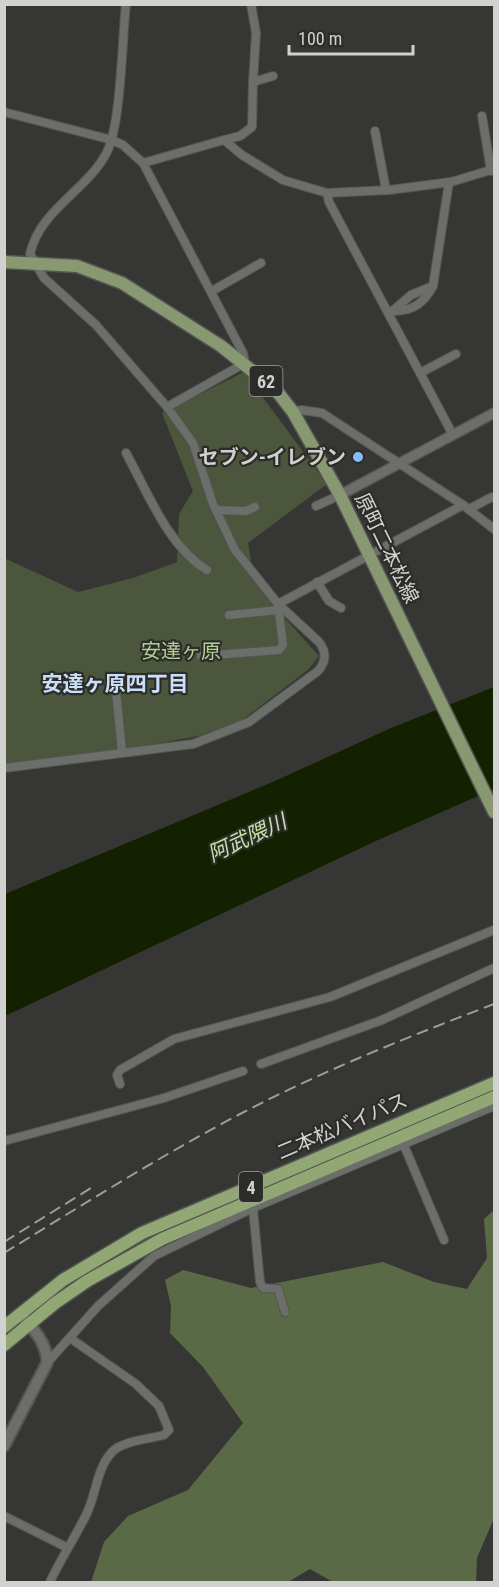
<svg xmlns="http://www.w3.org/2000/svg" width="499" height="1587" font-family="'Roboto Condensed','Noto Sans JP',sans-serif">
	<rect width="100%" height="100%" fill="#363734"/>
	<path fill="#4b563d" d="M244,372L327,484L248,543L254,580L274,606L319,656L308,670L241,721L198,736L144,746L5,765L4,558L78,592L133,578L177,562L179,514L193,491L162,413Z"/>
	<path fill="#5a6a46" d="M494,1210V1518L477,1558L476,1582H333L310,1569L288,1582H91L104,1542L128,1516L188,1490L243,1423L203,1367L170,1333L171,1306L165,1280L183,1270L251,1288L383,1262L434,1282L467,1289L487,1258L484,1219Z"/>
	<path fill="#142100" d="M494,687V789L378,840L5,1016V894L275,781L391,728Z"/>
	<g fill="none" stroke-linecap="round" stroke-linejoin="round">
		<g stroke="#535552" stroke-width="10">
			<g id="minor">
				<path d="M126,4C122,40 121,124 107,152C87,191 40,209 30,254L44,278L96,325L167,407L193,443L213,504L235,550L278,604L283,645L279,650L201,656"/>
				<path d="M251,4L256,33L253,82"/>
				<path d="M4,112L112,140L123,145L143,163L243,353L245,363L167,407"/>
				<path d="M482,116L491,171"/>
				<path d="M375,131L386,190"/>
				<path d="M224,140L240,136L252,127L253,82L273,76"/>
				<path d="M143,163L224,140L242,155L283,180L327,193L389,190L451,182L494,169"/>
				<path d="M327,193L329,202L453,435"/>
				<path d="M212,291L261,263"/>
				<path d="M394,311C413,311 424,303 433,286"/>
				<path d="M389,314L411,295L433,286L449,182"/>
				<path d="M420,373L456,354"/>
				<path d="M126,453C148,493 168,546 207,570"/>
				<path d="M463,505L494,529"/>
				<path d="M316,506L340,495"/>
				<path d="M469,509L492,497"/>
				<path d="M216,510L246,511L255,507"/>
				<path d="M317,582L329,601L341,608"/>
				<path d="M229,615L279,610"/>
				<path d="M116,691L122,752"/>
				<path d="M4,768L193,744L249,722L318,671C326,662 327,652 319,642L278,604L463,505L322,413L301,410L293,412"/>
				<path d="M261,1064L382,1020L494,968"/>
				<path d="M120,1084L117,1075L120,1070L174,1039L330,997L494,930"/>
				<path d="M4,1141L164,1098L243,1071"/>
				<path d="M403,1143L444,1240"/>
				<path d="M253,1208L260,1282L263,1288L278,1289L285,1312"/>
				<path d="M47,1363L98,1306L154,1256L253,1208L494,1106"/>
				<path d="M4,1516L66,1547"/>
				<path d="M50,1582C61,1558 76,1536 87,1513C96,1494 97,1468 112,1452C122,1441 149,1439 164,1435L169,1430L159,1406L136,1384L70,1338"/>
			</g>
		</g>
		<g stroke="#535552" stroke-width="12">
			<path id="tertiary" d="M340,495L494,413"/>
		</g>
		<g stroke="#535552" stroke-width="14">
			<path id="secondary" d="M4,1446L47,1363C48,1344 32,1327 20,1314"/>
		</g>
		<g stroke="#535552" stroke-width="15">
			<path id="primary" d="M4,262L77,266L122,283L221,346L276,390L293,412L340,495L494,812"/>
		</g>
		<g stroke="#535552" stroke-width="15">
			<g id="trunk">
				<path d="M4,1327L63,1280L142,1233L494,1083"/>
				<path d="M4,1345L55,1303L87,1281L162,1239L494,1097"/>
			</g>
		</g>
		<use href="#minor" stroke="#6c6e6a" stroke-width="8"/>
		<use href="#tertiary" stroke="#6c6e6a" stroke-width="9"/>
		<use href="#secondary" stroke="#6c6e6a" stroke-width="10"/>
		<use href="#primary" stroke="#889972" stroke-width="12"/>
		<use href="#trunk" stroke="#92a874" stroke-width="12"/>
		<g stroke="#9d9e9c" stroke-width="2" stroke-dasharray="12 6" stroke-linecap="butt">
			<path d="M4,1242L91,1188"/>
			<path d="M4,1253C82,1205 159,1157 240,1114C322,1071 408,1037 494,1004"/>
		</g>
	</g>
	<circle fill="#85bbfb" stroke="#2c2d2a" stroke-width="2" cx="358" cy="457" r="6"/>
	<g text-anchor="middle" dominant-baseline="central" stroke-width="4.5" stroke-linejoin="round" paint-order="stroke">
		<g fill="#2c2d2a" stroke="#a0a09e" stroke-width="1.5">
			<rect x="249.5" y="366" width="33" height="30" rx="4.5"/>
			<rect x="239" y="1172" width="24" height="30" rx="4.5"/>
		</g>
		<g font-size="18" font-weight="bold" fill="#d1d2d0">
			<text x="266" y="381">62</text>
			<text x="251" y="1187">4</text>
		</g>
		<g font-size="20" font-weight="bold" fill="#d1d2d0" stroke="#2c2d2a" text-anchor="end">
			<text x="346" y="457">セブン-イレブン</text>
		</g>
		<g font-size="20" fill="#d1d2d0" stroke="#2c2d2a">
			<text transform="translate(387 548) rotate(64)">原町二本松線</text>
			<text transform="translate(342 1126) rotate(-23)">二本松バイパス</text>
		</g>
		<g font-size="20" fill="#b4d092" stroke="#2c2d2a">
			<text x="181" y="651">安達ヶ原</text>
		</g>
		<g font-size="21" font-weight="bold" fill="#cadff7" stroke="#2c2d2a">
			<text x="115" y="684">安達ヶ原四丁目</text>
		</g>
		<g font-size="21" font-style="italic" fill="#c6e2a3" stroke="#2c2d2a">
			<text transform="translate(247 838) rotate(-25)">阿武隈川</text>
		</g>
	</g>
	<rect width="499" height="1587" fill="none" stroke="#d1d2d0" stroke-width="12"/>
	<path d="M289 45v9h124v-9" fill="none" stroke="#d1d2d0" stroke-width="3"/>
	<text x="298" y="45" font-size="18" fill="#d1d2d0" stroke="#2c2d2a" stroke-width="4.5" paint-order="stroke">100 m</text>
</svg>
